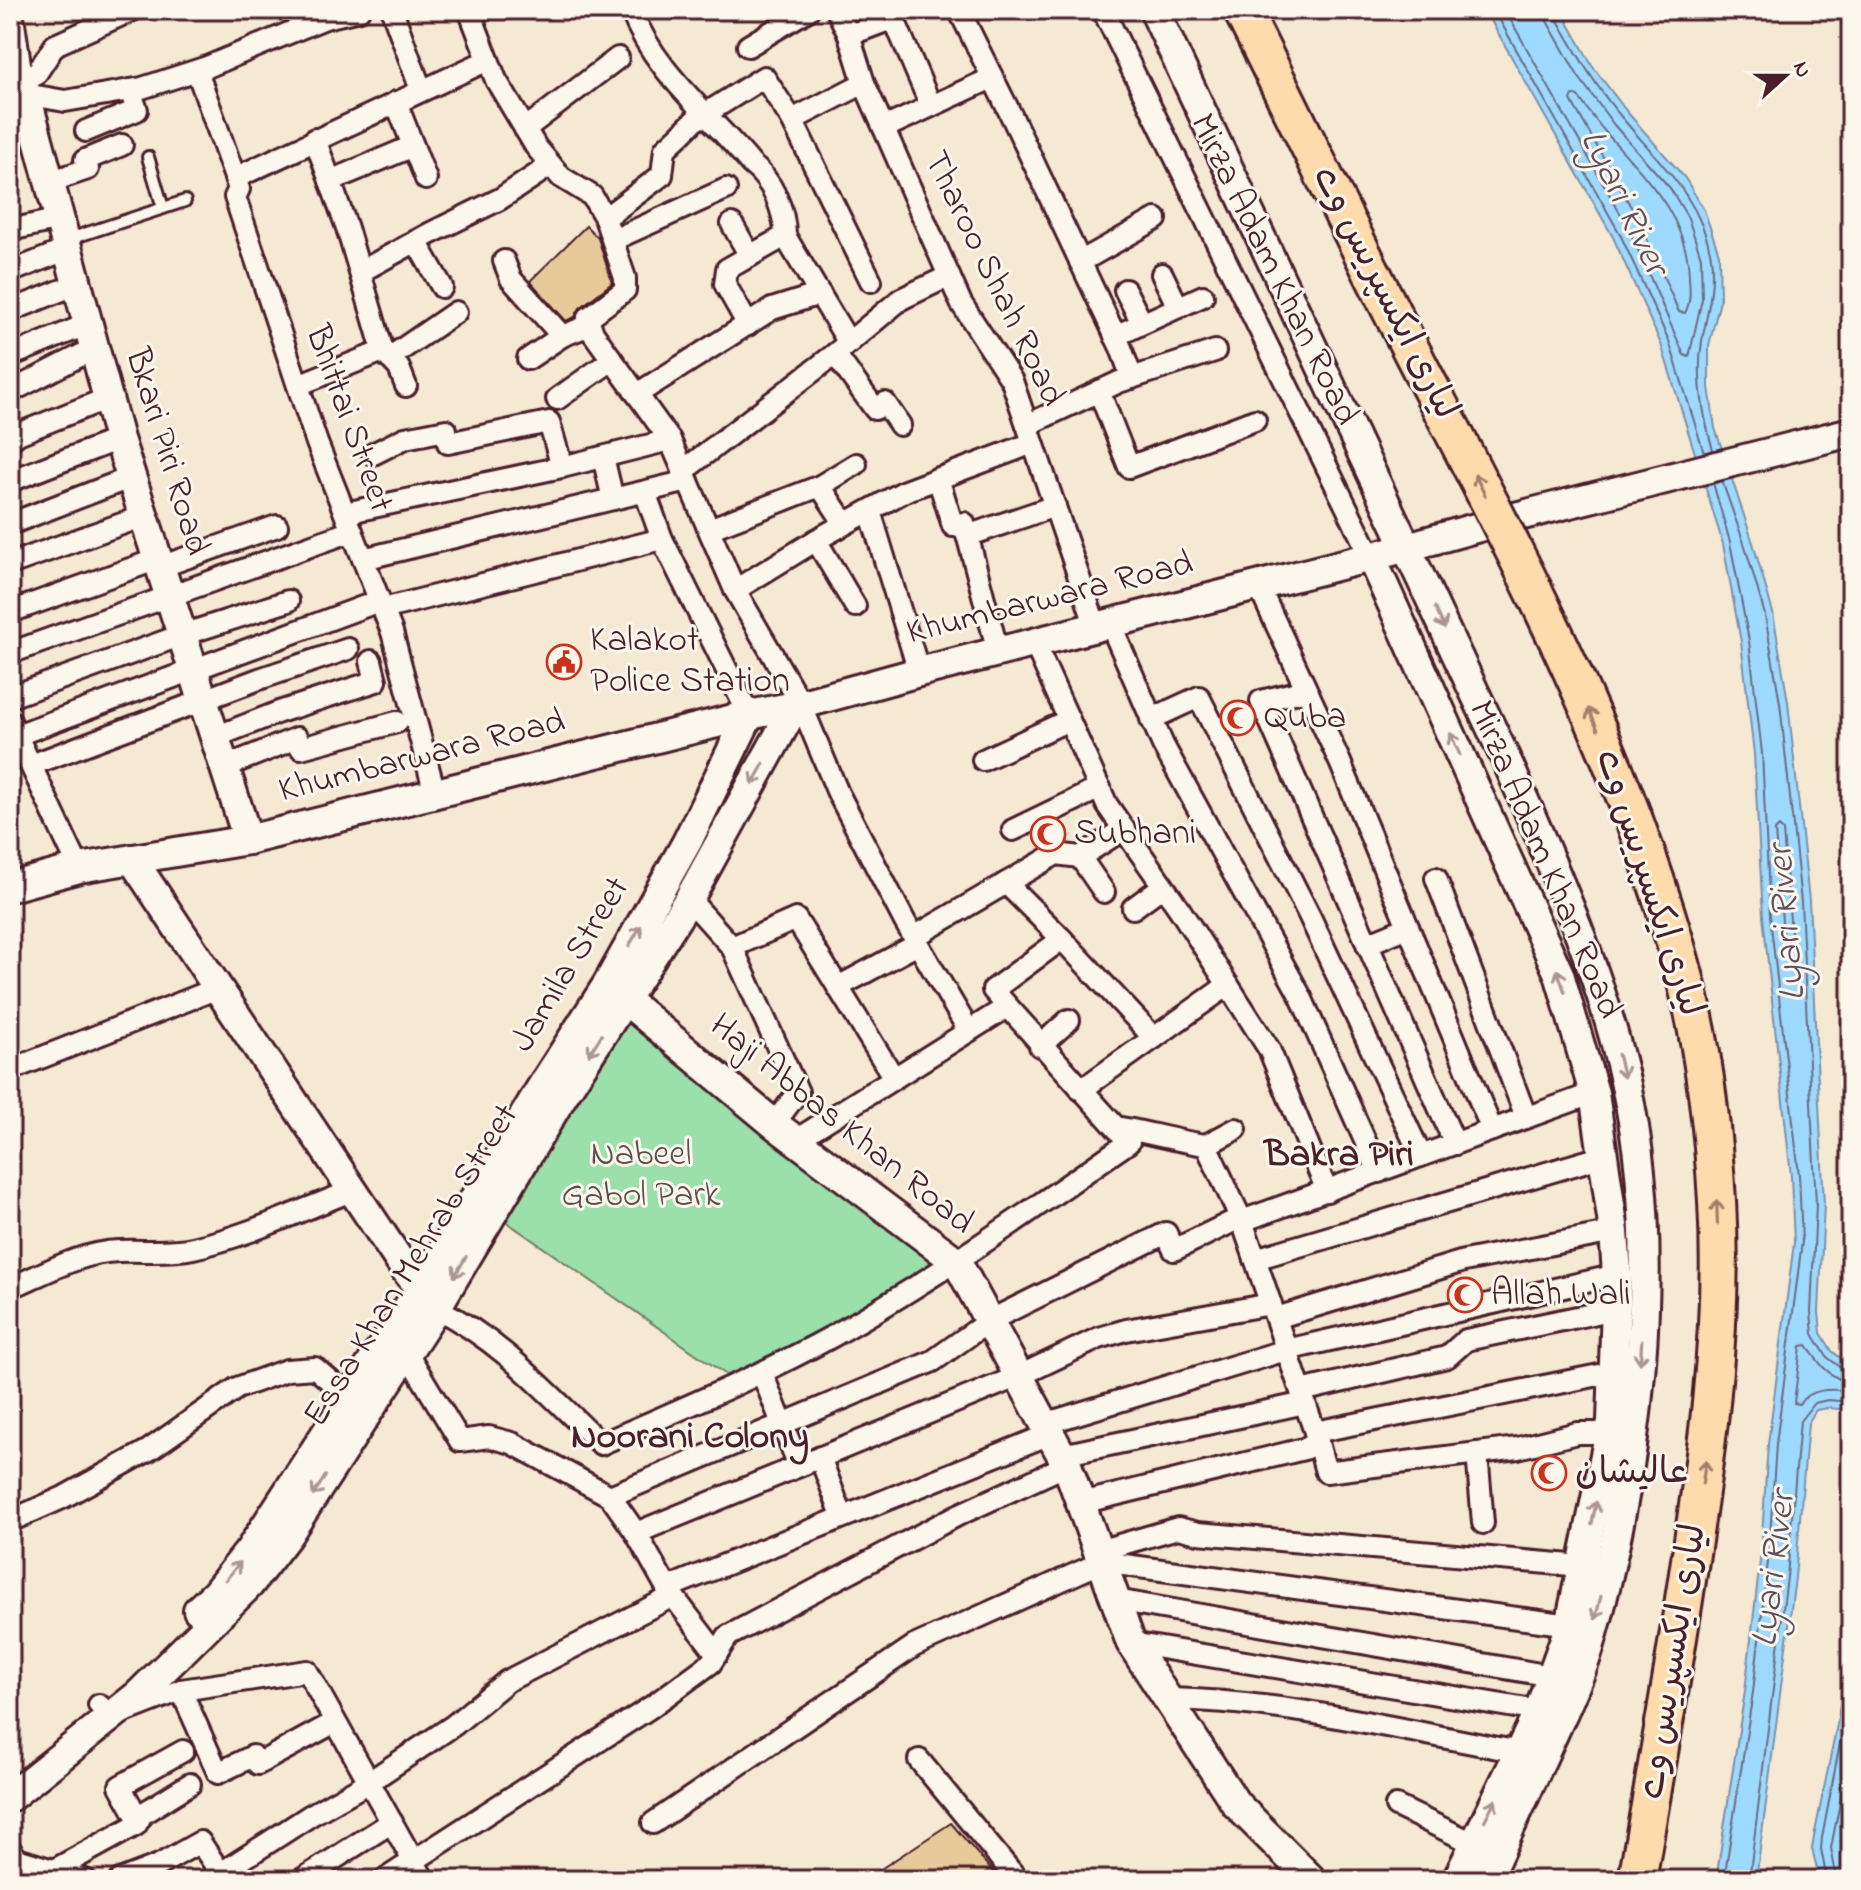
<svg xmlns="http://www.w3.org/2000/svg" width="1861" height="1890" font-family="'Indie Flower','Playpen Sans Arabic',sans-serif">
	<rect width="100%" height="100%" fill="#f5e9d3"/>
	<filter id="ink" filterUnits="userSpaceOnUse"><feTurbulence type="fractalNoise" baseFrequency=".0125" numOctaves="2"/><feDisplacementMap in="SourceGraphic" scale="16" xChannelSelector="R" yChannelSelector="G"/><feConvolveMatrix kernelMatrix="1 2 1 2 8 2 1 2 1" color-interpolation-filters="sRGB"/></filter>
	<g filter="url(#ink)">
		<path fill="#9bdfaa" stroke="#727f6a" stroke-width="2" d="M603,1004L957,1262L738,1383L482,1205Z"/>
		<g fill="#9edaff" stroke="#7c8faa" stroke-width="2">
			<path d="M1485,10H1561L1593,67L1628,113L1685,178L1704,210L1719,254L1720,301L1709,345V387L1715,428L1753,543L1773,613L1788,702L1809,901L1824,1204L1819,1312L1821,1333L1832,1351L1851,1366V1410L1828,1408L1816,1410L1808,1423L1795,1578L1756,1880H1716L1745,1691L1761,1552L1768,1444L1794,1243L1791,1176L1763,916L1754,754L1741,642L1723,544L1661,344L1613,237Z"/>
			<path d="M1851,1632V1880H1820L1812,1849L1814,1837L1837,1725Z"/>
		</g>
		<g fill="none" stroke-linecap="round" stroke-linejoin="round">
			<g stroke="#6c6a80" stroke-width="2">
				<path d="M1494,10L1620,234L1669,341L1704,453"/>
				<path d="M1505,10L1629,229L1684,355L1689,357L1702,299L1701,257L1688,218L1670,188L1614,125L1578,76L1547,21L1545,10"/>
				<path d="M1555,10L1556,17C1576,52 1596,88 1623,119C1658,161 1702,199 1711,257C1715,286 1707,313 1702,341C1696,377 1703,416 1713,450"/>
				<path d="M1573,95L1578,96C1587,109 1597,123 1608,135C1645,177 1688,217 1689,277C1690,290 1691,302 1685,313L1679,312L1640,223L1571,100Z"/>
				<path d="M1722,481L1745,546L1765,615L1780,703L1801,902L1816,1204L1811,1312L1813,1334L1827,1357L1844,1370L1851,1372"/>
				<path d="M1713,483L1730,542L1749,641L1762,753L1770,916L1799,1175L1802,1242L1776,1444L1769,1553L1753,1692L1724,1880"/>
				<path d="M1779,827L1783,831L1792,946L1788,950L1784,947L1775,831Z"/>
				<path d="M1851,1382C1830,1380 1817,1361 1807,1345L1801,1346L1794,1403L1799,1404C1812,1387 1832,1389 1851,1391"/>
				<path d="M1749,1880L1787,1577L1800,1421L1814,1403L1828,1400L1851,1402"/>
				<path d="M1827,1880L1821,1849L1822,1838L1851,1685"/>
				<path d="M1837,1880L1831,1848L1851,1746"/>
			</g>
		</g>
		<g fill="#e7c99a" stroke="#4a1f2b" stroke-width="2">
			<path d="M586,226L598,238L612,283L580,308L575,317L566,321L530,281Z"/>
			<path d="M951,1823L994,1873L984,1880H864Z"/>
		</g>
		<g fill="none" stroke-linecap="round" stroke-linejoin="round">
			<g stroke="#4a1f2b" stroke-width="16">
				<g id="lane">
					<path d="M148,157L163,208"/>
					<path d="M66,240L185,201"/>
				</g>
			</g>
			<g stroke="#4a1f2b" stroke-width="26">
				<g id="street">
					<path d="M12,10L23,84L36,74L55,45L133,10"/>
					<path d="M392,10L421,90"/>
					<path d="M469,10L496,80L536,147L561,177L592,196L605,218L625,278V290L588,318L593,333L670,440L735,590L801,704L838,793L905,922L969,1031"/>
					<path d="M631,10C654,72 710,114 751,164C772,180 785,210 785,236L849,343"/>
					<path d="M837,10L849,35L864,83L961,303L1012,381L1096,627"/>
					<path d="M959,10L1013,119L1121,348L1132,378"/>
					<path d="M1103,10L1371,557"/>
					<path d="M849,35L886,21L896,24L931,106"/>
					<path d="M748,46L808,10"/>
					<path d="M197,71L239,189L235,197L317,443L392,632L435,793"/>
					<path d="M25,94L65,101L142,88L207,67L325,18L359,10"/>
					<path d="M396,102L426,179"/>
					<path d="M792,120L864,83"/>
					<path d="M884,128L992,78"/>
					<path d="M525,129L618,58"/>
					<path d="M86,131L137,110L130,90"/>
					<path d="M315,139L347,228L383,351L399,368L406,386"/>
					<path d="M235,178L488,60"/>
					<path d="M330,181L413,146"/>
					<path d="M49,182L88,169L85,160L122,145"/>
					<path d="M605,218L662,175L665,149L681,134L694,121L764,77L792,120L871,281"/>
					<path d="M732,224L750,256"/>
					<path d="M10,230L60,219"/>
					<path d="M613,240L726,189"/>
					<path d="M416,241L442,287"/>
					<path d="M504,261L511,279L562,336L590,325"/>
					<path d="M1080,262L1156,219"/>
					<path d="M10,272L68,249"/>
					<path d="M360,272L429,234L500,199L551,165"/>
					<path d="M1162,274L1178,307"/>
					<path d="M1125,290L1142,323"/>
					<path d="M10,311L77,284"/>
					<path d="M748,325L725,284L727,269L785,236"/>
					<path d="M1115,336L1203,296"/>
					<path d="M835,354L875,409L885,403L900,425"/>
					<path d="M10,356L88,324"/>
					<path d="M389,358L456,312"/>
					<path d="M528,359L562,336"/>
					<path d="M298,385L383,351"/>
					<path d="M1099,391L1129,467L1255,420"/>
					<path d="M10,392L95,348"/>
					<path d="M637,394L772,309L820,294"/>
					<path d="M557,399L612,360"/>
					<path d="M1027,425L1119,382L1215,351"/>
					<path d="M10,440L18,434L108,398"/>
					<path d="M373,454L405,438L446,430L448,443L549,422L562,467"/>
					<path d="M603,457L613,499"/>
					<path d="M683,471L835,354L901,299L949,276"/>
					<path d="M938,478L953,526L964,523L998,652"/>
					<path d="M10,481L119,439"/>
					<path d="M820,486L845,524"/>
					<path d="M645,492L662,539L749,715"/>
					<path d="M870,511L919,672"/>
					<path d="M345,513L562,467L670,440"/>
					<path d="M10,524L132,477"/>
					<path d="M709,529L820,486L856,464"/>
					<path d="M967,536L1055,506"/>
					<path d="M816,540L855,606"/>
					<path d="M363,559L688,481"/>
					<path d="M10,564L144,516"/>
					<path d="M160,567L277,526"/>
					<path d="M1258,585L1340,762L1492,1130"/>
					<path d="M735,590L823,536L905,491L1033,443"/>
					<path d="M383,609L662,539"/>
					<path d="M10,612L158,559"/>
					<path d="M1110,623L1163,745L1301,997L1379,1172"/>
					<path d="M1034,642L1107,805L1180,910L1269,1049L1327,1191"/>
					<path d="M10,653L352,531"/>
					<path d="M1306,690L1261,701L1455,1144"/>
					<path d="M10,697L182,635L288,601"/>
					<path d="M1151,719L1199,697L1310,917L1421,1156"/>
					<path d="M10,721L79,868"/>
					<path d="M17,735L379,601"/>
					<path d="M215,737L279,712L376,681L371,661"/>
					<path d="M983,760L1069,720"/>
					<path d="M31,765L259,679L348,649"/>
					<path d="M224,767L297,738L301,748L397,722"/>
					<path d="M1013,830L1100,788"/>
					<path d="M1080,857L1104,892"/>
					<path d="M1436,878L1526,1117"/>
					<path d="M1006,883L1062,939L1154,1038"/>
					<path d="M689,899L732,947L798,1092L774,1124"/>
					<path d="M1133,908L1163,886"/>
					<path d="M914,937L1056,854L1080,857L1124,829"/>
					<path d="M1367,944L1408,927"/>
					<path d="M732,947L796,919L894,1078"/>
					<path d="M838,987L918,944"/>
					<path d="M1040,1046L1069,1020"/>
					<path d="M10,1070L218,988"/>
					<path d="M1081,1090L1228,985"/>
					<path d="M1116,1127C1147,1132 1176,1141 1206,1145L1242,1221L1315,1432L1326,1472L1518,1448L1577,1433H1610"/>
					<path d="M796,1140L1007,1007"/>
					<path d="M1206,1145L1236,1129"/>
					<path d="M1242,1221L1594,1093"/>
					<path d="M1255,1259L1604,1156"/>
					<path d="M10,1288C45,1273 81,1252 119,1251C144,1250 169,1253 193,1248C248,1236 301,1210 354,1190"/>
					<path d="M436,1308C502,1341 548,1394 601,1444C679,1410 758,1377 833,1336C936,1278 1032,1210 1129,1142L993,990L1062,939"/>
					<path d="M1276,1318L1464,1261L1614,1232"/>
					<path d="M401,1343L460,1441L489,1437L512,1443L610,1496L636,1533L667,1588L717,1654"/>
					<path d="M762,1373L799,1466"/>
					<path d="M1301,1391L1447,1357L1466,1340L1616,1309"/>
					<path d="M1044,1424L1286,1350L1617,1275"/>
					<path d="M1315,1432L1614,1372"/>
					<path d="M1477,1453L1483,1523"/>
					<path d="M1062,1455L1305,1403"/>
					<path d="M820,1457L842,1516"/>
					<path d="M610,1496L933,1361L989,1321L1166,1233L1174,1250L1240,1218"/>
					<path d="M1081,1503L1304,1449L1316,1442"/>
					<path d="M10,1521L62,1498L149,1450L237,1388L287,1370L315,1368L349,1397"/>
					<path d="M636,1533L1019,1376L1099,1338L1126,1330L1271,1304"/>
					<path d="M1098,1551L1178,1528L1198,1533L1583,1566"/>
					<path d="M667,1588L1050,1434"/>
					<path d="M1116,1600L1551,1676"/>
					<path d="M1131,1643L1539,1711"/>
					<path d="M181,1690L218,1773L253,1756L258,1764L335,1722"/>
					<path d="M1169,1699C1287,1701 1404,1731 1520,1752"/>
					<path d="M99,1705L112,1717L181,1690L307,1671L424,1880"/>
					<path d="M919,1760L1018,1880"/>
					<path d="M1396,1806L1473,1843"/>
					<path d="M139,1820L120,1786L183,1751"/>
					<path d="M653,1823L914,1646L1102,1562L1570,1625"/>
					<path d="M10,1849L17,1859L85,1880"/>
					<path d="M54,1870L136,1825L142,1814L190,1784"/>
					<path d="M221,1873L311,1815L369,1782L454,1725L507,1681L673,1596"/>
					<path d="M120,1880L159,1865L200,1842L225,1880"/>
					<path d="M301,1880L392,1822"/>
					<path d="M384,1880L651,1707L711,1663L728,1636L958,1515L1067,1465"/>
				</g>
			</g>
			<g stroke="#4a1f2b" stroke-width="34">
				<g id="secondary">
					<path d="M1154,10L1510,768C1555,871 1602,975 1626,1085C1665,1259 1638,1478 1589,1648C1579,1680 1563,1712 1549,1743C1528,1788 1507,1834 1486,1880"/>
					<path d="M10,89L23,84L119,439L248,840"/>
					<path d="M1371,557L1559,974L1594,1093L1614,1232L1617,1275L1612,1421L1570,1625L1539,1711L1457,1880"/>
					<path d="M132,859L405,1269L430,1301"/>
					<path d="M10,887L79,868L248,840L749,715L795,706L919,672L1371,557L1515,517L1851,432"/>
					<path d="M611,988L774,1124L957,1262L1067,1465L1131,1643L1236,1804L1312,1880"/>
					<path d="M198,1610L216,1593L250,1550L420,1289L544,1083L607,985L687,842L749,715"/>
					<path d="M10,1797L138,1695L249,1585L287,1536L436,1308L562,1097L689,899L795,706"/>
				</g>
			</g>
			<use href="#lane" stroke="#fbf7ec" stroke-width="10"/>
			<use href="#street" stroke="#fbf7ec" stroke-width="20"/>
			<use href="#secondary" stroke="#fbf7ec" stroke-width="28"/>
			<g stroke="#4a1f2b" stroke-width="42" stroke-linecap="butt">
				<path id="highway-bridge" d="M1242,10C1304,134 1364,260 1428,383C1530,580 1635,778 1689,994C1705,1061 1713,1132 1717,1201C1725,1338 1704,1471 1683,1606C1669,1697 1653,1789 1637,1880"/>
			</g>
			<use href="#highway-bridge" stroke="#fedbac" stroke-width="36"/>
		</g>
		<defs><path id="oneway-shaft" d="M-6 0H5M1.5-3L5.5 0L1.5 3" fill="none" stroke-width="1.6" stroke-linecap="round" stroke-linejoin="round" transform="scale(2)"/></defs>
		<g stroke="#a47d6c">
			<use href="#oneway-shaft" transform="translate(1480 485) rotate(-116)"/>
			<use href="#oneway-shaft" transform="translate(1593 719) rotate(-114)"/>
			<use href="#oneway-shaft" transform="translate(1717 1212) rotate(-92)"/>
			<use href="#oneway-shaft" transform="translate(1704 1472) rotate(-82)"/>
		</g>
		<g stroke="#ab9695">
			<use href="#oneway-shaft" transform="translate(1440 618) rotate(65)"/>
			<use href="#oneway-shaft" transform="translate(1455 744) rotate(-114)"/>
			<use href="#oneway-shaft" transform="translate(758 774) rotate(119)"/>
			<use href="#oneway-shaft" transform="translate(635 936) rotate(-59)"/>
			<use href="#oneway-shaft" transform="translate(1561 981) rotate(-109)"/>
			<use href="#oneway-shaft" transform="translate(595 1045) rotate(123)"/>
			<use href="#oneway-shaft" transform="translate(1621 1066) rotate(76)"/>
			<use href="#oneway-shaft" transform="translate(460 1267) rotate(121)"/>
			<use href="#oneway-shaft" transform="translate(1641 1352) rotate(94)"/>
			<use href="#oneway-shaft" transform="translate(319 1486) rotate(123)"/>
			<use href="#oneway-shaft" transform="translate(1594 1513) rotate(-79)"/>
			<use href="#oneway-shaft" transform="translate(233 1571) rotate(-51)"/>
			<use href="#oneway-shaft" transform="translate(1598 1608) rotate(104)"/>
			<use href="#oneway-shaft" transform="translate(1490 1810) rotate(-63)"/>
		</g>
	</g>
	<defs>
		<g id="civic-ring" transform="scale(1.8)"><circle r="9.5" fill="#fbf7ec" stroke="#c8321e" stroke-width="1.5"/><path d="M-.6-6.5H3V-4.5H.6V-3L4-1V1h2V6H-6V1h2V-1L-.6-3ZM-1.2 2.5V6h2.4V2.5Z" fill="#c8321e"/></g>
		<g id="mosque-ring" transform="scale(1.8)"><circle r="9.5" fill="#fbf7ec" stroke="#c8321e" stroke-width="1.5"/><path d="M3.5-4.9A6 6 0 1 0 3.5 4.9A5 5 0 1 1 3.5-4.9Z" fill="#c8321e"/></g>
	</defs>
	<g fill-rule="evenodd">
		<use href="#civic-ring" x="564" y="662"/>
		<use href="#mosque-ring" x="1238" y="718"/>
		<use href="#mosque-ring" x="1048" y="834"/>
		<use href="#mosque-ring" x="1465" y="1295"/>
		<use href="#mosque-ring" x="1549" y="1473"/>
	</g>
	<g text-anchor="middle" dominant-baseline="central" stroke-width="6" stroke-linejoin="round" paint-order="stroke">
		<g font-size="36" fill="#4a1f2b" stroke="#fbf7ec">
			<text transform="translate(1273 270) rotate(64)">Mirza Adam Khan Road</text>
			<text transform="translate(993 279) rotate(64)">Tharoo Shah Road</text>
			<text transform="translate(1384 293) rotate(63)">لیاری ایکسپریس وے</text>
			<text transform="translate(348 419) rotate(70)">Bhittai Street</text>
			<text transform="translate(166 452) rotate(73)">Bkari Piri Road</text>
			<text transform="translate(1050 599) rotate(-14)">Khumbarwara Road</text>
			<text transform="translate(422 757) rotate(-14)">Khumbarwara Road</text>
			<text transform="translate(1544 860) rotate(67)">Mirza Adam Khan Road</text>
			<text transform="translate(1648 883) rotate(72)">لیاری ایکسپریس وے</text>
			<text transform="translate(571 965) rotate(-59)">Jamila Street</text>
			<text transform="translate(841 1125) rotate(39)">Haji Abbas Khan Road</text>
			<text transform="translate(412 1266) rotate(-58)">Essa Khan Mehrab Street</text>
			<text transform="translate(1674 1662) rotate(-81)">لیاری ایکسپریس وے</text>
		</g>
		<g font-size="36" fill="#4a1f2b" stroke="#fbf7ec" text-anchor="start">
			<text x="590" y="641">Kalakot<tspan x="590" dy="41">Police Station</tspan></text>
			<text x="1264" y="718">Quba</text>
			<text x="1074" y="834">Subhani</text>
			<text x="1491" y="1295">Allah Wali</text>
			<text x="1575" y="1473">عالیشان</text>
		</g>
		<g font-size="36" fill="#5e4f4b" stroke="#fbf7ec">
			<text x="641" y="1155">Nabeel<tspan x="641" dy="41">Gabol Park</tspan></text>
		</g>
		<g font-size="38" font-style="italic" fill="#5f4e60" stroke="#fbf7ec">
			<text transform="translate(1623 203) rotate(64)">Lyari River</text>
			<text transform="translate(1788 923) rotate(-95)">Lyari River</text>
			<text transform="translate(1775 1569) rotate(-83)">Lyari River</text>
		</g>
		<g font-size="38" font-weight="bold" fill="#4a1f2b" stroke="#fbf7ec">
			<text x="1339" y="1156">Bakra Piri</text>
			<text x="690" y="1438">Noorani Colony</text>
		</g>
	</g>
	<rect width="1861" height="1890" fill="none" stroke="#fbf7ec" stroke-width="40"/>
	<rect x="20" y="20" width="1821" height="1850" fill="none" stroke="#4a1f2b" stroke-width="3" filter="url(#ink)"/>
	<g transform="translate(1785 76) rotate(69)" stroke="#fbf7ec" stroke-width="6" paint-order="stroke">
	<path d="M0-6L14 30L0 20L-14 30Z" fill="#4a1f2b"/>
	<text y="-12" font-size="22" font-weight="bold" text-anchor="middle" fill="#4a1f2b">N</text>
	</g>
</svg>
